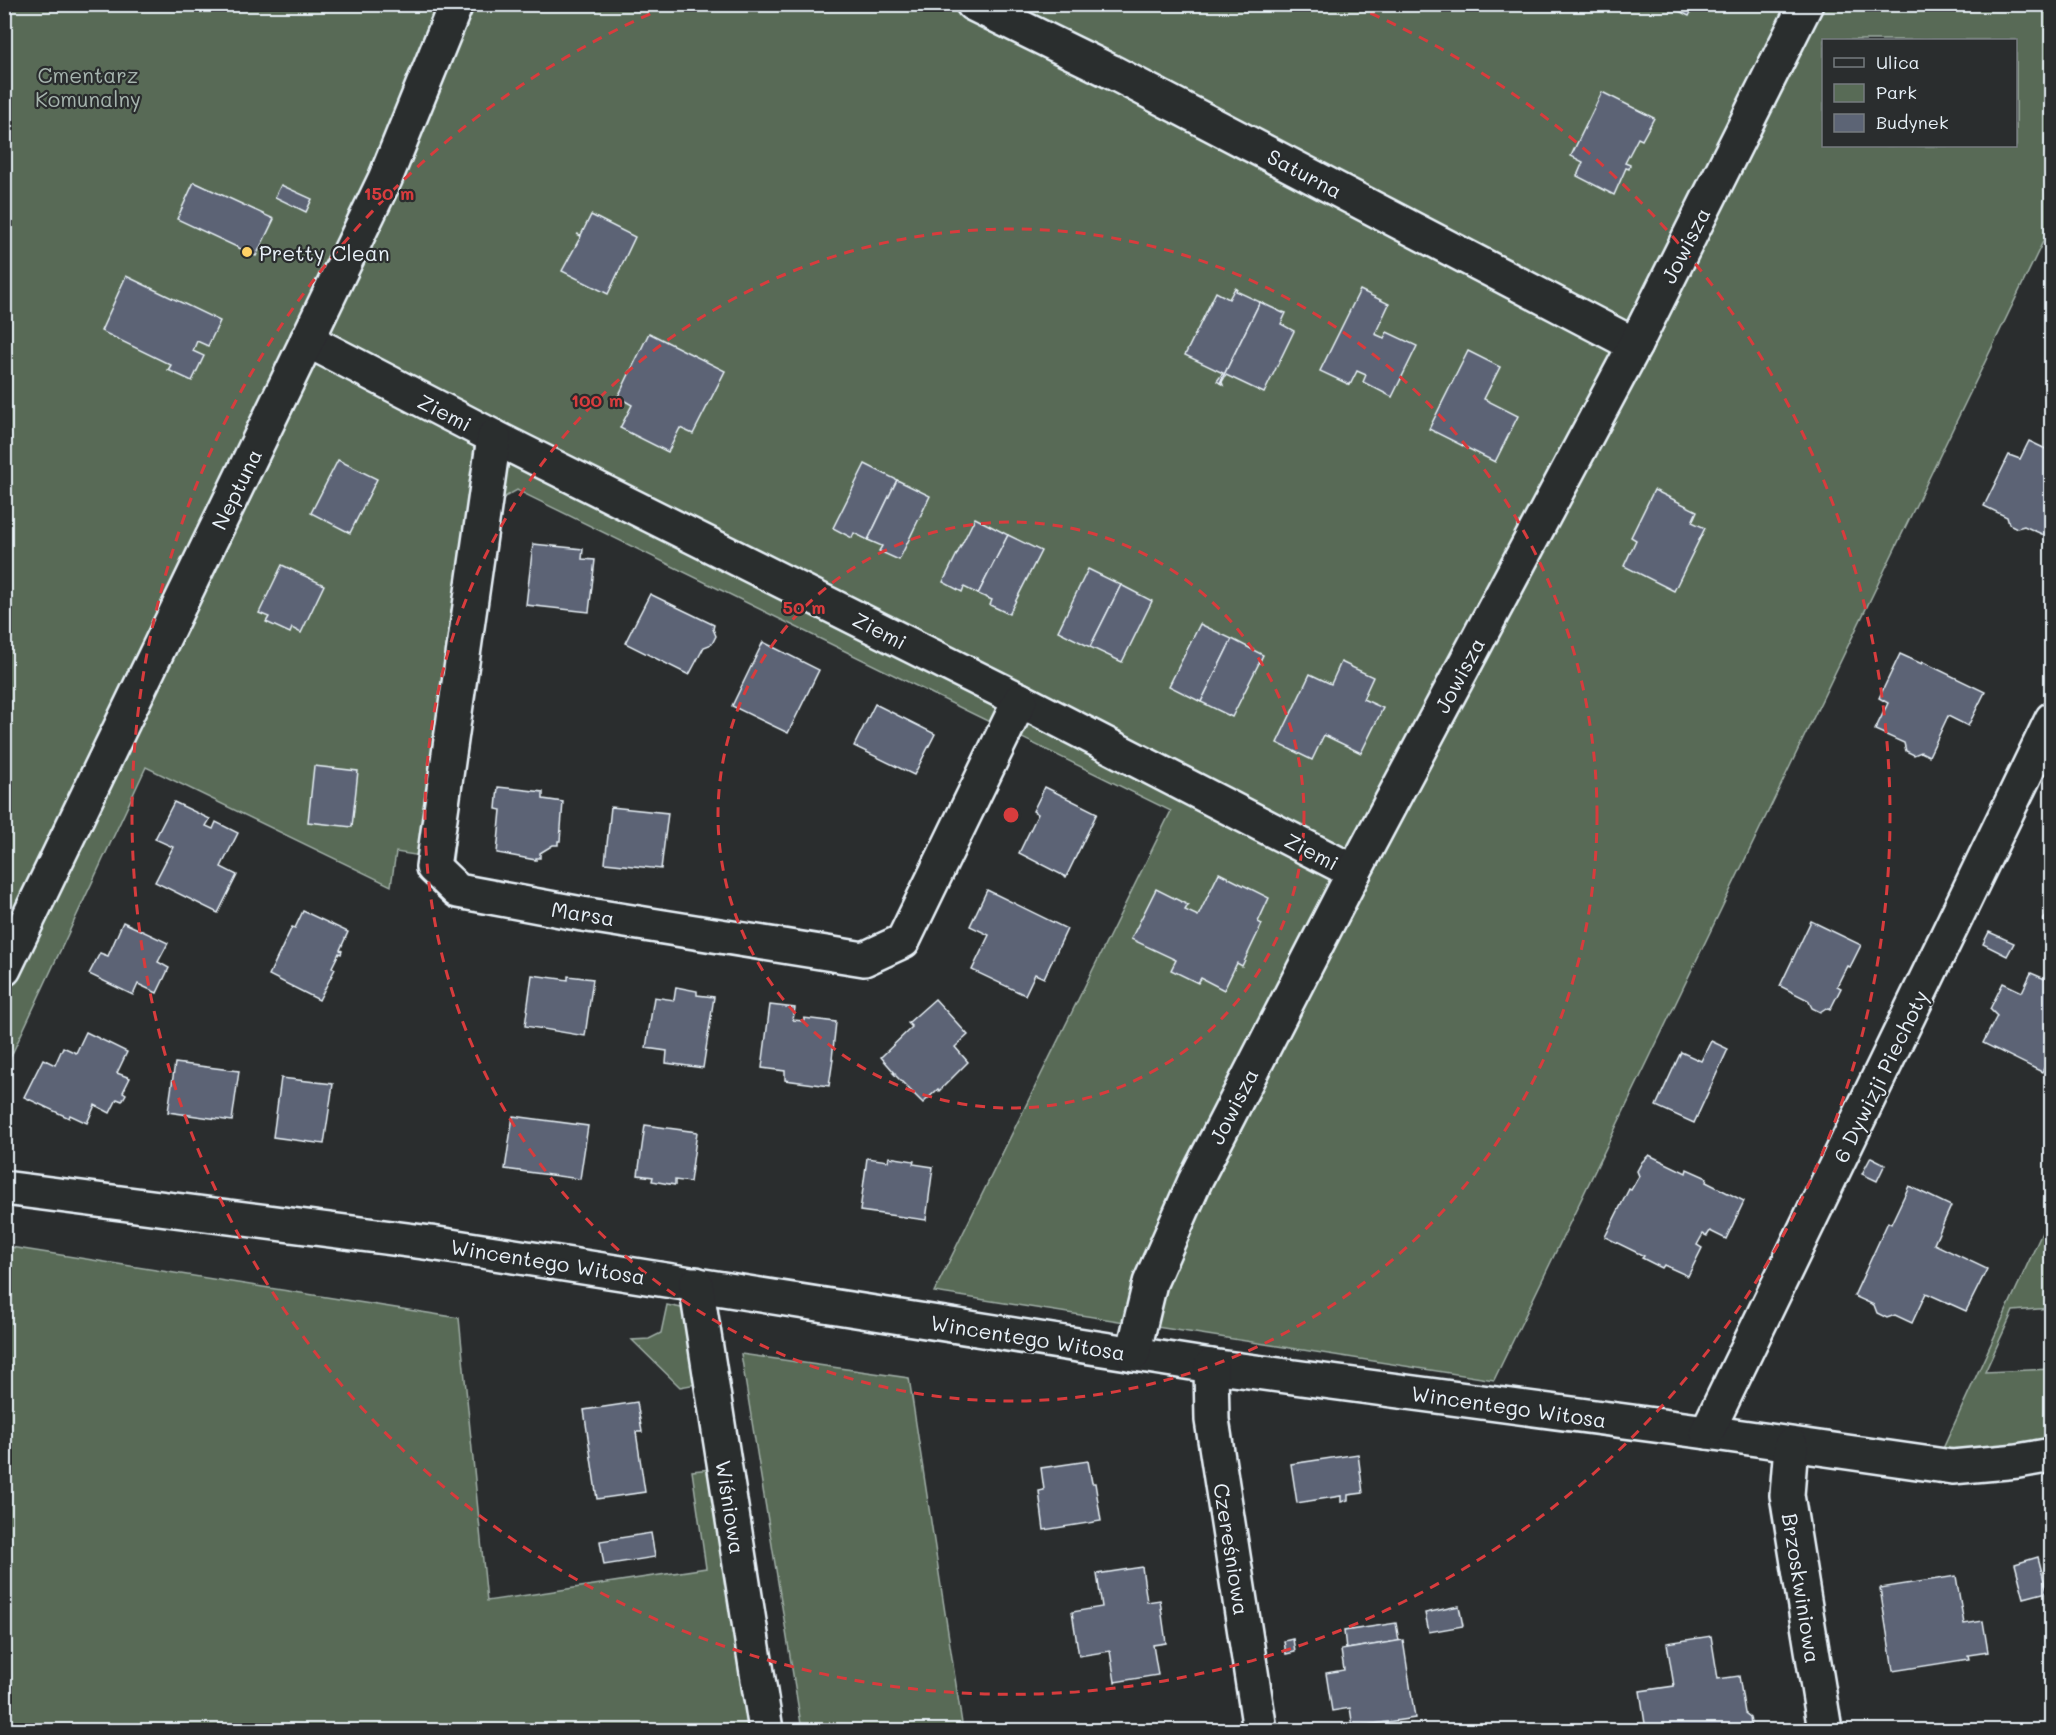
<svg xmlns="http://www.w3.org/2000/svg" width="2056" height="1735" font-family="Mali,sans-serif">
	<rect width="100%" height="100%" fill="#2a2d2e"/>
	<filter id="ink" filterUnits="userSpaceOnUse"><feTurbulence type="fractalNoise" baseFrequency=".0167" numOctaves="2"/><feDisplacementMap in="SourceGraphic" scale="12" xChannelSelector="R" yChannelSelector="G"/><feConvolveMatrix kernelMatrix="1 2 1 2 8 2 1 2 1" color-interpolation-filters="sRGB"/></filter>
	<g filter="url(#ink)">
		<g fill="#586b56" stroke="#a0aea7" stroke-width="1.5" fill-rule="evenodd">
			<path d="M4,5H2051V225L1494,1380L934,1292L1171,811L517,490L494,503L453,861L396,852L391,886L146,767L5,1069ZM1824,40H2016V146H1824Z"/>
			<path d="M2051,1213V1308L2013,1311L1985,1372L2051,1369V1437L2003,1447L1941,1453Z"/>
			<path d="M4,1246L459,1318L487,1601L706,1568L692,1471L711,1469L751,1730H5Z"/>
			<path d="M667,1305L686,1309L697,1384L680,1387L632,1340L649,1339L661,1333Z"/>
			<path d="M741,1354L909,1378L963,1730H802Z"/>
		</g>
		<g fill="#5c6475" stroke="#e8f1f8" stroke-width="1.5">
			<path d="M1665,4H1695L1689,16Z"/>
			<path d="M1602,92L1654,118L1642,140L1638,138L1625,163L1630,165L1629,169L1626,168L1614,195L1577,176L1583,162L1571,156Z"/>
			<path d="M194,182L274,219L256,256L177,219Z"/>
			<path d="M281,185L312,199L306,212L275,197Z"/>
			<path d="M591,215L635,237L608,294L562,271L581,236L577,234L581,235Z"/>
			<path d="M126,276L220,321L208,346L197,341L193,351L204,356L192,381L168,370L171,365L101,331Z"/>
			<path d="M1235,288L1237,289L1236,291L1260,302L1220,383L1217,381L1223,373L1185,355L1216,292L1229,299Z"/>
			<path d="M1360,290L1389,304L1375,334L1384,338L1387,332L1417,346L1392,397L1363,382L1366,375L1357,371L1350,385L1320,371Z"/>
			<path d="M1260,302L1283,313V312L1286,313L1281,324L1294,331L1264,393L1226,375L1222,382L1223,385L1220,383Z"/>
			<path d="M649,333L725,371L693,434L680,428L668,452L620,428L632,405L618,397Z"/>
			<path d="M1468,351L1500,367L1484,399L1518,416L1495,462L1429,429Z"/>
			<path d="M2029,441L2052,452V522L2044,535L2024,526L2017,528L2009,524L2007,517L1984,506L2009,455L2020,459Z"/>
			<path d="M338,460L377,479L350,533L311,513Z"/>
			<path d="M865,464L897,480L868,540L854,533L852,538L833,528Z"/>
			<path d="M897,480L930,496L899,560L879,551L882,546L868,540Z"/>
			<path d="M1654,490L1697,511L1692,522L1705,528L1674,591L1624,566L1636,540L1631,537Z"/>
			<path d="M975,518L1008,535L978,594L964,587L962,592L943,582Z"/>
			<path d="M1008,535L1041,551L1009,614L990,605L992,600L978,594Z"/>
			<path d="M533,544L583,549L582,559L595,560L589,612L526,605Z"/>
			<path d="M282,565L324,585L301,633L292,628L290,633L266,622L269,617L259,613Z"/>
			<path d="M1088,569L1121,585L1090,647L1058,631Z"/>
			<path d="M1121,585L1152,601L1122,662L1090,647Z"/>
			<path d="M650,594L714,625L713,629L716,636L712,644L704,647L689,675L625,643Z"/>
			<path d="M1200,624L1232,639L1201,702L1169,686Z"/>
			<path d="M1232,639L1263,655L1232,717L1201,702Z"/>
			<path d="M763,642L819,670L788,733L732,706Z"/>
			<path d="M1900,654L1922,664L1923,662L1985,692L1968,726L1948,716L1929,756L1921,752L1914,755L1906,751L1904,743L1875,730L1888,703L1879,698Z"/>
			<path d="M1341,662L1373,677L1363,699L1383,708L1361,753L1324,735L1312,760L1277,743L1310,674L1331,684Z"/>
			<path d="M875,704L935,734L914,775L854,746Z"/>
			<path d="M314,766L358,771L352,827L308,822Z"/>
			<path d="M498,787L543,792V799L563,802L560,841H558V845H553L540,853V858H536V860L497,853L501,810L496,809Z"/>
			<path d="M1045,787L1097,813L1066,877L1019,853L1038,814L1033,811Z"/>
			<path d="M174,802L210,819L206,826L213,829L216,822L238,833L221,867L237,875L218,913L155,882L173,847L155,839Z"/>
			<path d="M611,807L668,813L661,869L605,863Z"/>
			<path d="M1219,873L1269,898L1258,922L1262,924L1242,966L1237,963L1224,990L1201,978L1198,983L1171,970L1176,960L1131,939L1156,889L1188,905L1185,910L1198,916Z"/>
			<path d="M987,890L1067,929L1044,978L1035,974L1025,995L972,970L989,935L970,926Z"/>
			<path d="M2052,905V925L2043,921Z"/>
			<path d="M303,911L348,932L340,950L342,951L341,954L339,953L332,967L335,969L319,1000L269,975L292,927L295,928Z"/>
			<path d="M1811,921L1861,945L1850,967L1847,966L1837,986L1841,988L1830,1010L1826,1008L1820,1012L1812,1008L1808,1000L1780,986Z"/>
			<path d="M123,922L168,943L158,962L169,968L157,993L138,984L133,995L89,974L100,953L108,956Z"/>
			<path d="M1989,932L2014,943L2007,956L1983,944Z"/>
			<path d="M2031,973L2052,982V1053L2042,1072L1983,1043L1997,1016L1990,1009L2003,983L2022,992Z"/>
			<path d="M532,975L568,980V976L593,979L585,1036L525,1026Z"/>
			<path d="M676,987L697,991V995L714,997L703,1068L666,1063L667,1051L646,1048L654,997L674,1000Z"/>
			<path d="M935,999L968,1035L955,1047L968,1062L939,1091L938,1089L923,1103L893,1073H895L881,1057L912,1027L908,1023Z"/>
			<path d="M770,1005L795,1008L793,1020L804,1021V1018L836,1022L832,1059H833L829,1086L785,1080V1071L762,1068Z"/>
			<path d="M86,1032L127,1052L117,1073L130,1078L123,1092L126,1094L122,1101L117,1099L110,1113L95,1105L87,1123L70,1115L69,1118L24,1097L43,1059L55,1065L63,1047L76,1053Z"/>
			<path d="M1711,1041L1728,1049L1694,1123L1656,1106L1681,1052L1701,1061Z"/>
			<path d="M175,1063L239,1071L232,1121L168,1112Z"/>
			<path d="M281,1078L333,1084L324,1144L273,1137Z"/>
			<path d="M513,1116L588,1126L580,1179L505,1169Z"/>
			<path d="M645,1125L697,1132L690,1182L675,1180V1185L652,1181L653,1177L638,1175Z"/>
			<path d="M1649,1155L1686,1173L1687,1169L1707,1178L1706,1182L1744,1201L1726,1239L1710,1231L1707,1236L1703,1234L1697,1245L1702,1248L1688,1276L1664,1265L1662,1268L1642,1258L1644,1256L1605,1237L1629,1189L1631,1190L1639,1176L1637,1171L1642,1162Z"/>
			<path d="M889,1157L914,1161L913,1164L933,1167L926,1220L860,1211L867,1158L888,1161Z"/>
			<path d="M1871,1157L1885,1164L1877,1181L1862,1174Z"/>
			<path d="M1909,1186L1951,1206L1934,1244L1987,1269L1966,1311L1926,1293L1912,1323L1895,1315L1887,1318L1877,1313L1874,1305L1854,1296L1888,1222L1891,1224Z"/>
			<path d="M637,1402L642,1432H636L645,1492L597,1499L584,1410Z"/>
			<path d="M1358,1454L1363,1493L1348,1495V1500L1341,1502V1496L1297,1503L1291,1464Z"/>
			<path d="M1088,1461L1092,1483H1095L1101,1521L1044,1530L1039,1491L1044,1490L1041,1468Z"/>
			<path d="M651,1533L655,1557L604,1565L600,1541Z"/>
			<path d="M2038,1557L2047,1592L2024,1598L2015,1564Z"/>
			<path d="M1142,1567L1147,1602L1160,1600L1166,1643L1153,1645L1158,1675L1115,1682L1110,1651L1079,1656L1072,1612L1102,1607L1097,1574Z"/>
			<path d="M1956,1576L1964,1624L1983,1621L1988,1652L1968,1655L1969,1659L1893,1671L1880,1588Z"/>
			<path d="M1459,1606L1463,1626L1429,1632L1425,1613Z"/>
			<path d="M1396,1623L1399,1641L1346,1649L1344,1631Z"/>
			<path d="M1711,1636L1718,1679L1739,1676L1745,1713L1750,1717L1752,1730H1646L1640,1691L1674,1686L1667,1643Z"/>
			<path d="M1293,1639L1295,1652L1286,1654L1284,1641Z"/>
			<path d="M1403,1640L1415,1718L1353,1727L1350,1708L1332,1711L1326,1673L1344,1670L1341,1650Z"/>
		</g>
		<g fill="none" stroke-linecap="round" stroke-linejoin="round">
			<g stroke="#e8f1f8" stroke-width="38">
				<g id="minor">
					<path d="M973,4L1110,71L1635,345"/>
					<path d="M307,340L494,437L1020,700L1354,872"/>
					<path d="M494,437L433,867L458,891L582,914L864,959L903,941L1020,700"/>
					<path d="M4,969L385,179L456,4"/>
					<path d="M4,1188L431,1243L1211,1366L1707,1432L1952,1467L2018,1461L2052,1455"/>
					<path d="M696,1284L766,1730"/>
					<path d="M1133,1354L1150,1283L1195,1181L1354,872L1635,345L1806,4"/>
					<path d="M1211,1366L1212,1420L1260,1730"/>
					<path d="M1707,1432L2052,719"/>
					<path d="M1791,1445L1787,1495L1825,1730"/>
				</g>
			</g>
			<use href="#minor" stroke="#2a2d2e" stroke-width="33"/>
		</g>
	</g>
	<g fill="none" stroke="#d83c3d" stroke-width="3" stroke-dasharray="10 8">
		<circle cx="1011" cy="815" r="293"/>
		<circle cx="1011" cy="815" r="586"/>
		<path d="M1354 6A879 879 0 1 1 668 6"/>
	</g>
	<circle fill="#ffd166" stroke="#2a2d2e" stroke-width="2" cx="247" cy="252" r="6"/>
	<g text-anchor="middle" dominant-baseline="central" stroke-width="4.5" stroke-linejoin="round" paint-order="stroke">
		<g font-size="21" fill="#a7b5af" stroke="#2a2d2e">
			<text x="88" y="74">Cmentarz<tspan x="88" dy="24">Komunalny</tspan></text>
		</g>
		<g font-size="21" fill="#e8f1f8" stroke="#2a2d2e">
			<text transform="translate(1305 173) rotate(28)">Saturna</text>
			<text transform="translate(1685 245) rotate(-63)">Jowisza</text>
			<text transform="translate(445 412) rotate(27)">Ziemi</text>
			<text transform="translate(236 489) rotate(-64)">Neptuna</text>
			<text transform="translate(880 630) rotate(27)">Ziemi</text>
			<text transform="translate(1459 675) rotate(-62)">Jowisza</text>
			<text transform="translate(1312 851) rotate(27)">Ziemi</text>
			<text transform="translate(583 913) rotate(9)">Marsa</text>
			<text transform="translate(1880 1076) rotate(-64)">6 Dywizji Piechoty</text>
			<text transform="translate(1233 1106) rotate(-63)">Jowisza</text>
			<text transform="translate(548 1261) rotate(9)">Wincentego Witosa</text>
			<text transform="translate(1028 1337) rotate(9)">Wincentego Witosa</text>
			<text transform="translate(1509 1406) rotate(8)">Wincentego Witosa</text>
			<text transform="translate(731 1507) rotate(81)">Wiśniowa</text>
			<text transform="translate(1232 1549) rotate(81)">Czereśniowa</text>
			<text transform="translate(1802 1588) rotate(81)">Brzoskwiniowa</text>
		</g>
		<g font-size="21" fill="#e8f1f8" stroke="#2a2d2e" text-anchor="start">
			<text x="259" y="252">Pretty Clean</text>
		</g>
	</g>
	<circle cx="1011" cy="815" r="9" fill="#d83c3d" stroke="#2a2d2e" stroke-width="3"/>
	<g font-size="18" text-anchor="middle" font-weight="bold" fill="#d83c3d" stroke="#2a2d2e" stroke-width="4.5" stroke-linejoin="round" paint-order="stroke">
		<text x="389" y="200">150 m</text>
		<text x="597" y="407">100 m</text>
		<text x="804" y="614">50 m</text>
	</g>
	<rect width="2056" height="1735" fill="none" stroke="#2a2d2e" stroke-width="24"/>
	<rect x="12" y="12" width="2032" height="1711" fill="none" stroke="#e8f1f8" stroke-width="2" filter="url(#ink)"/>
	<rect x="1822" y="39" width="195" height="108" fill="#2a2d2e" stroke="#767b7f" stroke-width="1.5"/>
	<rect x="1834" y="58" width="30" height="9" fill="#2a2d2e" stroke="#767b7f" stroke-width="1.5"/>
	<text x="1876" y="69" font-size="18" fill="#e8f1f8">Ulica</text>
	<rect x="1834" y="84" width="30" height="18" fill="#586b56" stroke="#767b7f" stroke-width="1.5"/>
	<text x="1876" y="99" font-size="18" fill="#e8f1f8">Park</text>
	<rect x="1834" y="114" width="30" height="18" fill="#5c6475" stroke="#767b7f" stroke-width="1.5"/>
	<text x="1876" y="129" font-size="18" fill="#e8f1f8">Budynek</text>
</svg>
